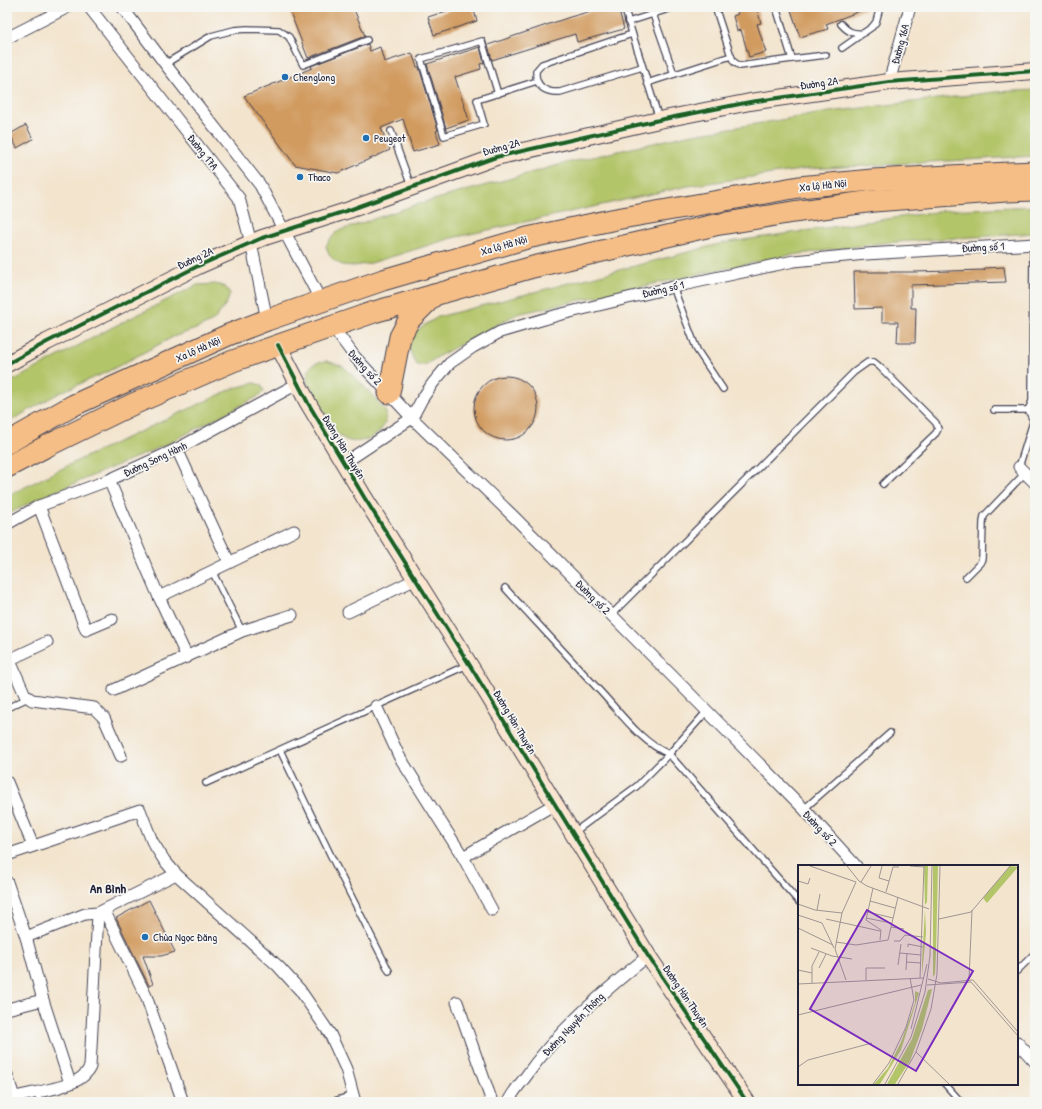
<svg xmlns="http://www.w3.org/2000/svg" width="1042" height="1109" font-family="'Patrick Hand',sans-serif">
	<rect width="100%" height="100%" fill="#f6f6f2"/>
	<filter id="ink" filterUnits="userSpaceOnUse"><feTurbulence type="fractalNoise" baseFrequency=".025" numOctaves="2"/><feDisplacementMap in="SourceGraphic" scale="8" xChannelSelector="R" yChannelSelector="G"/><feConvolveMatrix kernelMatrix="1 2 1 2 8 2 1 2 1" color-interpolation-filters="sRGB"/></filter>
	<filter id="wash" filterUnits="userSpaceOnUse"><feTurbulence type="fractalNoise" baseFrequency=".012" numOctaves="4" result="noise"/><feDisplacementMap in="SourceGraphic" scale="16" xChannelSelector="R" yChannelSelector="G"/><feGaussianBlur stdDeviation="0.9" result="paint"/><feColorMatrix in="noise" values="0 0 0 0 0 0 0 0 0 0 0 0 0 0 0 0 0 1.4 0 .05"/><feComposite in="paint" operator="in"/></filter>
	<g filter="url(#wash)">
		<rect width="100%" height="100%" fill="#f3e4cd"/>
		<g fill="#b2c569" stroke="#6a7452">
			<path d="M1035,90V156L808,169L688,186L452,238L368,264L353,266L342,265L335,261L329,255L326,246L331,238L338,231L415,205L566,163L688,135L829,112L995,92Z"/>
			<path d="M1035,206V233L882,243L785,256L695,275L517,314L439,356L425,365H417C399,337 415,331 438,317L723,243L948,210Z"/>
			<path d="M216,284L225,287L230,293L228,300L222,310L213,321L196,329L173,337L107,372L59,393L7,423V384L111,328L197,285Z"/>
			<path d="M327,361C332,363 337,364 342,366C349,370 385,407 386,413C388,432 367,444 350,441C345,440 341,437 337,433L307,384C307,367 311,362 327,361Z"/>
			<path d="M254,383L261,385L264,391L257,397L163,446L35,500L7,515V496L83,458L234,388Z"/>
		</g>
		<g id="blocks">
			<g fill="#d19b61">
				<path d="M288,7H353L365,36L308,58Z"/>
				<path d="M459,7H473L477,21L434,35L428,17Z"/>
				<path d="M606,7H618L624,29L577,42L575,34L492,60L488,45L570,17Z"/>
				<path d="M735,7H751L752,11L757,9L761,23L757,24L766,52L749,57L741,30L737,31L733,16L738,14Z"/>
				<path d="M790,7H868V8L826,24L828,29L800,37Z"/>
				<path d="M368,44L370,51L380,47L384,62L412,53L417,67H419L438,130L436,131L440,144L413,152L403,119L381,128L390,150L338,173L295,165L244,96L312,68L311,66Z"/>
				<path d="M480,47L484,63L480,64L481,69L455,77L469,120L446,128L427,64Z"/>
				<path d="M26,125L33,139L17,148L10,134Z"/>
				<path d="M1004,267L1006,282L911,285V308H916L915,343H897L898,322H882V308L855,309L854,272H914L985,270L984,268Z"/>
				<circle cx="506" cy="408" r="32"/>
				<path d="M149,900L175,952L161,956H143L153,984L149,986L116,918Z"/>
			</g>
		</g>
	</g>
	<g filter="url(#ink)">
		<use href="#blocks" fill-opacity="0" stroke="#413f51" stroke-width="1"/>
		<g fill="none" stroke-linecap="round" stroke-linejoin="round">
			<g stroke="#413f51" stroke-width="8">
				<g id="lane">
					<path d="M624,7L659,119"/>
					<path d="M653,14L674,74"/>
					<path d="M628,22L675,7"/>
					<path d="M841,24C848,32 853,34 863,33"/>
					<path d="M632,34L542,64L536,71C535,87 546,93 560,92L642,67"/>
					<path d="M842,48L872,27L876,22L880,7"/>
					<path d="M731,56L734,62L740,66L792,59L776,7"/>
					<path d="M792,59L826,55"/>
					<path d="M165,64L211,36L234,30L247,29L279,30L289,37L303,65L367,40"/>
					<path d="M647,83L731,56L715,7"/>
					<path d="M498,94L482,41L421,59L444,136L484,124L477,100L537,81"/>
					<path d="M391,131L411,186"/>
					<path d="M1033,244L1032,401L1028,410L1035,424"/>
					<path d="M673,287L697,350L723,389"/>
					<path d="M994,410H1028"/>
					<path d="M1019,467L1033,422"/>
					<path d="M212,571L242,631"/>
					<path d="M966,577L980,563L982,559L983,522L984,516L1025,473"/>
					<path d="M505,588C536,622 567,655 598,689C619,711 641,743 669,754L707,711"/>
					<path d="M611,615L854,372L868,362H874L880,367L936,423L938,429L936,433L883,484"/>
					<path d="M7,708L28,698"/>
					<path d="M280,750L332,858L389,971"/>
					<path d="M206,783L467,665"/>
					<path d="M804,809L890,733"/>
					<path d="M573,833L637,786L669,754L799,902"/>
					<path d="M1017,971L1035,953"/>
					<path d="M945,1084L961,1102"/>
					<path d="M37,1092L40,1102"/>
					<path d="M331,1102L353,1095"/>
				</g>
			</g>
			<g stroke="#413f51" stroke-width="13">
				<g id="street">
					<path d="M89,7L239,198L251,243L267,320"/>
					<path d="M122,7L169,69L260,185L321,301"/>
					<path d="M7,38L68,7"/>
					<path d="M889,82L910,7"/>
					<path d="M332,326L355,357L412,418L513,516L707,711L804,809L856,866"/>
					<path d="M177,449L229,562"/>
					<path d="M344,463L412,418L422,399L433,383L450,363L473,347L500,332L558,315L673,287L794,261L866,254L1035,244"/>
					<path d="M1019,467L1035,483"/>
					<path d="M109,480L159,597L187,657"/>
					<path d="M39,506L86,630L112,619"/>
					<path d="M7,524L39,506L109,480L177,449L297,384"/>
					<path d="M159,597L294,531"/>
					<path d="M348,612L416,579"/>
					<path d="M7,654L25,695L32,700L94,708L104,718L121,756"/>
					<path d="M9,660L47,642"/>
					<path d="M114,690L242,631L292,615"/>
					<path d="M376,706L399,756L463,857L555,804"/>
					<path d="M7,782L33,846"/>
					<path d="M7,855L140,810L152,841L164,860L176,874L278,966L300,990L330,1034L346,1069L355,1102"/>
					<path d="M463,857L492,910"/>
					<path d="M7,882L26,937L43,1000L70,1083"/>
					<path d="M104,910L146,996L183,1102"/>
					<path d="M26,937L85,914L98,913"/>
					<path d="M457,1002L492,1102"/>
					<path d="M7,1009L43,1000"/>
					<path d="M1017,1042L1035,1062"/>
					<path d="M7,1075L14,1097"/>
					<path d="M7,1099C27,1093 67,1089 82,1077C86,1074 88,1071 90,1067L98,913L176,874"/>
					<path d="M508,1102C512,1094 518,1086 524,1079C557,1031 603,992 648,956"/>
				</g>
			</g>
			<g stroke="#413f51" stroke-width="18">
				<g id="secondary">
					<path d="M278,345L308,403L364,497L469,664L648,956L747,1102"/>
					<path d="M7,364L47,342L198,266L262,238L349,210L496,157L659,120L750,102L889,82L1035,71"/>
				</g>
			</g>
			<g stroke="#413f51" stroke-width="23">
				<g id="highway">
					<path d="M389,393L400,337L409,320L434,295"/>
					<path d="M7,443L74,405L228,335L267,320L383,280L527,238L616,219L799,187L872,180L1009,173L1035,172"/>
					<path d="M7,467L45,447L131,405L233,361L374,312L533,267L715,225L793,212L874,201L1006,191L1035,190"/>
				</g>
			</g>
			<use href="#lane" stroke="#fff" stroke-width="5.5"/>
			<use href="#street" stroke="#fff" stroke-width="11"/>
			<use href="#secondary" stroke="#fbe5cf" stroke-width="16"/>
			<use href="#highway" stroke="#f6be87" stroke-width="21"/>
			<g stroke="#f6f6f2" stroke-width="6">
				<g id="cycleway">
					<path d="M278,345L308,403L364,497L469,664L648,956L747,1102"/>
					<path d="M7,364L47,342L198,266L262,238L349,210L496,157L659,120L750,102L889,82L1035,71"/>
				</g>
			</g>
			<use href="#cycleway" stroke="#1b5e20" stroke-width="4"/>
		</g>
	</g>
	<g fill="#1f6fb2" stroke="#f6f6f2" stroke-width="1.5">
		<circle cx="285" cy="77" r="4"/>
		<circle cx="366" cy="138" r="4"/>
		<circle cx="300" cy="177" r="4"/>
		<circle cx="145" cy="937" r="4"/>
	</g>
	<g text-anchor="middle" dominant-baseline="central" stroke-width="3.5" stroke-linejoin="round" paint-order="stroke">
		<g font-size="11" fill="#22223b" stroke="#f6f6f2">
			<text transform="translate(900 44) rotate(-75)">Đường 16A</text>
			<text transform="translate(819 83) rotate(-8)">Đường 2A</text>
			<text transform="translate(501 147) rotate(-15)">Đường 2A</text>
			<text transform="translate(203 152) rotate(52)">Đường 17A</text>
			<text transform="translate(823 185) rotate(-6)">Xa lộ Hà Nội</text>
			<text transform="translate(504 245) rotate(-16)">Xa lộ Hà Nội</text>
			<text transform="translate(983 247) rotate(-3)">Đường số 1</text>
			<text transform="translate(195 258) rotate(-25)">Đường 2A</text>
			<text transform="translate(663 289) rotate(-13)">Đường số 1</text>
			<text transform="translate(198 349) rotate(-24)">Xa lộ Hà Nội</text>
			<text transform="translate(365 367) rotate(48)">Đường số 2</text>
			<text transform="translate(344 447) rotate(59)">Đường Hàn Thuyên</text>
			<text transform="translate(155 459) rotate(-25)">Đường Song Hành</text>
			<text transform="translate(593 597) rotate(45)">Đường số 2</text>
			<text transform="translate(515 722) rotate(59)">Đường Hàn Thuyên</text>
			<text transform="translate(820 828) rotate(47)">Đường số 2</text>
			<text transform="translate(686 996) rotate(56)">Đường Hàn Thuyên</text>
			<text transform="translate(573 1024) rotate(-46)">Đường Nguyễn Thông</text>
		</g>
		<g font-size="11" fill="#22223b" stroke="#f6f6f2" text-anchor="start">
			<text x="293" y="77">Chenglong</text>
			<text x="374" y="138">Peugeot</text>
			<text x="308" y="177">Thaco</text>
			<text x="153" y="937">Chùa Ngọc Đăng</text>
		</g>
		<g font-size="13" font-weight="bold" fill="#22223b" stroke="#f6f6f2">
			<text x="108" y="888">An Bình</text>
		</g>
	</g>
	<g transform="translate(798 865)">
		<rect width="220" height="220" fill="#f3e4cd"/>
		<path d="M126,1H130L129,37L127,40ZM135,1H140L138,88L137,109L135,112ZM212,1L220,2L189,38L185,33ZM127,45L128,68L124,110V97ZM134,124L124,164L112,196L97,219H89L114,174L130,125ZM117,126L121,128L103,185L82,219H76L90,203L103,177L117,138Z" fill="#b2c569"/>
		<path fill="none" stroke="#9f9693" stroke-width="1" d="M12,1L58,17M49,1L61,16L69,21L131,44M84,1L81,13L91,16M112,1L126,2M0,16L10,19L12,13M63,17L73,1M75,23L68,55L83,65L82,75M88,27L95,2H101M72,36L97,43M0,39L17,45L44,48M19,45L22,29M70,47L95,53M0,50L24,58L36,83M68,53L93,58M28,54L82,66M141,54L173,47L212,1M93,62L106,64M0,63L35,80M96,76H102L107,70L125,72M38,77L58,80L90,75L100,32M110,82V79L125,82M13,83L34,91L54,94M102,88L123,90M109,97L123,98M100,100L103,79M21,103L28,89M0,105L14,108M108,105L109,88M122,113L126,1M130,114L143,118L175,115L220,167M171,114L174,45M48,115L37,84L44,48L58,17M68,115V103H87M14,118V101L21,87M0,119L125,113M129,120L173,117L220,171M0,150L123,120M113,164L129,99M118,187L151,219M0,202L10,195L74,178M75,219L91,198L108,162L116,135L112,113M87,219L113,172L127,127L132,91L134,1M100,219L118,187L133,144L139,109L142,1"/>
		<path fill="#7b2cbf" fill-opacity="0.15" stroke="#7b2cbf" stroke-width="2" d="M69,45L175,106L118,206L12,144Z"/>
		<rect width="220" height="220" fill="none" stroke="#22223b" stroke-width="2"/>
	</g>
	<rect width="1042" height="1109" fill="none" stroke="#f6f6f2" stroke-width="24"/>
</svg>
